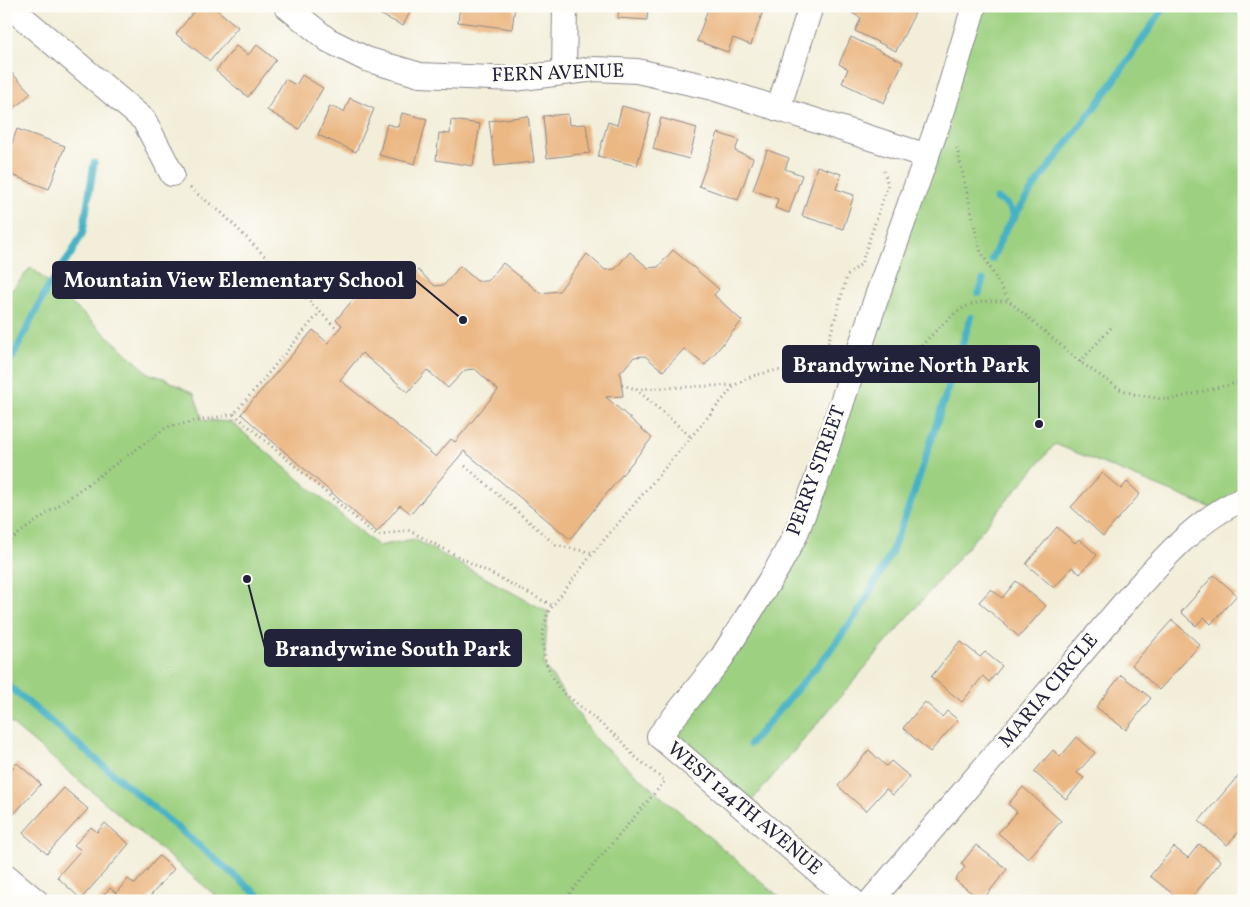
<svg xmlns="http://www.w3.org/2000/svg" width="1250" height="907" font-family="Vollkorn,serif">
	<rect width="100%" height="100%" fill="#fdfcf7"/>
	<filter id="ink" filterUnits="userSpaceOnUse"><feTurbulence type="fractalNoise" baseFrequency=".02" numOctaves="2"/><feDisplacementMap in="SourceGraphic" scale="10" xChannelSelector="R" yChannelSelector="G"/><feConvolveMatrix kernelMatrix="1 2 1 2 8 2 1 2 1" color-interpolation-filters="sRGB"/></filter>
	<filter id="wash" filterUnits="userSpaceOnUse"><feTurbulence type="fractalNoise" baseFrequency=".0096" numOctaves="4" result="noise"/><feDisplacementMap in="SourceGraphic" scale="20" xChannelSelector="R" yChannelSelector="G"/><feGaussianBlur stdDeviation="1.12" result="paint"/><feColorMatrix in="noise" values="0 0 0 0 0 0 0 0 0 0 0 0 0 0 0 0 0 1.4 0 .05"/><feComposite in="paint" operator="in"/></filter>
	<g filter="url(#wash)">
		<rect width="100%" height="100%" fill="#f2eed9"/>
		<g fill="#9dd080" stroke="#60795e">
			<path d="M974,6H1244V501L1221,512L1055,444L744,810L659,736L777,569Z"/>
			<path d="M31,267L150,374L164,378L194,394L203,420L231,422L378,546L414,539L548,612L544,665L597,741L784,901H222L6,719V297Z"/>
		</g>
		<g fill="none" stroke-linecap="round" stroke-linejoin="round">
			<g stroke="#47b2c5" stroke-width="7">
				<path d="M996,199C1007,202 1010,207 1014,217"/>
				<path d="M992,259L1004,232L1033,188L1107,91L1165,6"/>
				<path d="M979,293L983,280"/>
				<path d="M6,370L47,289L71,254L83,232L94,163"/>
				<path d="M6,684L265,901"/>
				<path d="M750,744L830,651L861,608L891,553L913,496L971,317"/>
			</g>
		</g>
		<g id="blocks">
			<g fill="#ebb783" fill-rule="evenodd">
				<path d="M198,6H212L238,27L210,61L176,34Z"/>
				<path d="M364,6H413L403,26Z"/>
				<path d="M460,6H515L512,29L458,22Z"/>
				<path d="M619,6H648L647,20L618,18Z"/>
				<path d="M709,6H728L736,9L737,6L764,8L751,45L733,38L728,52L697,41Z"/>
				<path d="M855,6H907L916,11L896,51L855,31L861,18L852,13Z"/>
				<path d="M851,37L903,62L884,103L842,83L848,69L839,64Z"/>
				<path d="M257,45L276,60L248,97L216,71L236,46L248,55Z"/>
				<path d="M6,67L31,93L6,116Z"/>
				<path d="M302,75L323,88L299,129L267,110L285,79L296,85Z"/>
				<path d="M350,98L374,109L356,152L318,135L330,106L344,112Z"/>
				<path d="M622,106L651,114L637,166L598,156L608,122L617,125Z"/>
				<path d="M402,113L427,119L415,164L379,155L387,124L398,127Z"/>
				<path d="M568,114L569,125L586,124L590,153L547,158L543,116Z"/>
				<path d="M528,116L534,162L495,166L489,121Z"/>
				<path d="M661,118L697,128L689,159L653,149Z"/>
				<path d="M451,120L480,124L473,166L436,160L439,133L450,134Z"/>
				<path d="M17,129L65,146L49,189L6,173V148L10,149Z"/>
				<path d="M718,133L739,140L735,151L753,158L738,200L699,186Z"/>
				<path d="M767,150L789,158L785,169L802,175L789,213L775,208L778,199L753,190Z"/>
				<path d="M817,166L841,174L836,189L854,195L843,229L802,216Z"/>
				<path d="M673,250L719,289L714,295L742,321L705,365L684,349L663,371L645,356L634,357L620,373L623,396L606,397L652,438L570,539L464,451L411,514L400,505L377,532L241,414L313,330L328,343L342,325L336,320L375,273L392,289L403,288L418,270L435,286L444,285L460,266L477,281H487L503,263L540,293L559,291L587,254L605,270L615,269L630,252L648,268L658,267ZM362,353L408,392L427,370L448,388L465,370L475,369L498,390L455,442L451,439L436,457L340,380Z"/>
				<path d="M1102,473L1121,489L1127,482L1140,494L1103,536L1071,507Z"/>
				<path d="M1057,527L1075,543L1079,539L1097,555L1080,574L1072,567L1054,588L1026,564Z"/>
				<path d="M1214,575L1237,595L1211,624L1204,617L1196,626L1181,612Z"/>
				<path d="M1016,581L1046,606L1019,637L979,602L991,589L1002,598Z"/>
				<path d="M1172,620L1200,645L1159,690L1132,665Z"/>
				<path d="M960,641L980,657L985,652L1002,666L989,682L983,676L962,702L931,677Z"/>
				<path d="M1121,675L1151,698L1126,730L1096,707Z"/>
				<path d="M925,702L942,717L947,711L958,720L930,752L903,728Z"/>
				<path d="M1077,737L1095,753L1077,773L1084,778L1066,799L1034,772L1053,750L1060,757Z"/>
				<path d="M869,750L886,766L891,761L910,777L893,795L886,789L866,811L838,786Z"/>
				<path d="M17,763L41,784L13,815L6,808V775Z"/>
				<path d="M1239,775L1244,779V826L1227,845L1199,821Z"/>
				<path d="M1023,787L1061,821L1028,859L998,833L1017,812L1008,804Z"/>
				<path d="M64,788L88,809L47,854L23,833Z"/>
				<path d="M105,823L129,844L81,899L57,877L81,850L74,845L91,827L97,832Z"/>
				<path d="M1199,844L1221,861L1189,901H1182L1150,876L1174,847L1188,858Z"/>
				<path d="M976,845L1007,869L982,901L955,880L965,867L961,864Z"/>
				<path d="M159,856L174,869L146,901H98L110,888L116,893L128,879L135,884Z"/>
			</g>
		</g>
	</g>
	<g filter="url(#ink)">
		<use href="#blocks" fill-opacity="0" stroke="#8a888a" stroke-width="1"/>
		<g fill="none" stroke-linecap="round" stroke-linejoin="round">
			<g stroke="#8a888a" stroke-width="26">
				<g id="minor">
					<path d="M9,6L144,120L172,174"/>
					<path d="M286,6L328,40L366,59L420,75L514,79L595,69L637,71L713,88L927,156"/>
					<path d="M564,72L565,6"/>
					<path d="M778,109L811,6"/>
					<path d="M6,876L36,901"/>
					<path d="M853,901L659,736L722,657L777,569L795,536L814,487L876,299L943,110L974,6"/>
					<path d="M871,901L1130,596C1161,561 1199,517 1244,499"/>
				</g>
			</g>
			<g stroke="#8a888a" stroke-width="3" stroke-dasharray="1 4" stroke-linecap="butt">
				<path d="M957,148L980,250L1009,301L1080,362L1120,389L1133,394L1162,399H1173L1244,381"/>
				<path d="M190,188L223,214L338,330"/>
				<path d="M1080,362L1112,327"/>
				<path d="M886,380C896,378 901,369 908,361C922,345 949,314 967,306C981,300 995,301 1009,301"/>
				<path d="M1241,382L1244,393"/>
				<path d="M622,385L636,389L735,385"/>
				<path d="M636,389L691,437"/>
				<path d="M234,414L377,536L408,530L553,606"/>
				<path d="M465,466L556,545L593,553"/>
				<path d="M6,543L167,427L234,414L320,312"/>
				<path d="M563,901L665,781L633,755L624,743L559,689L546,664L542,636L548,612L564,591L593,553L735,385L752,376L777,370L806,375L822,365L847,276L861,264L888,185L884,171"/>
			</g>
			<use href="#minor" stroke="#fff" stroke-width="24"/>
		</g>
	</g>
	<g text-anchor="middle" dominant-baseline="central" stroke-width="5" stroke-linejoin="round" paint-order="stroke">
		<g font-size="20" fill="#22223b" stroke="#fdfcf7">
			<text transform="translate(558 74) rotate(-2)">FERN AVENUE</text>
			<text transform="translate(817 471) rotate(-70)">PERRY STREET</text>
			<text transform="translate(1049 691) rotate(-50)">MARIA CIRCLE</text>
			<text transform="translate(744 809) rotate(40)">WEST 124TH AVENUE</text>
		</g>
	</g>
	<path fill="none" stroke="#22223b" stroke-width="2" d="M463 320L415 280M1039 424L1039 364M247 579L265 648"/>
	<g fill="#22223b" stroke="#fdfcf7" stroke-width="2">
		<circle cx="463" cy="320" r="5"/>
		<circle cx="1039" cy="424" r="5"/>
		<circle cx="247" cy="579" r="5"/>
	</g>
	<g fill="#22223b" stroke="#22223b" stroke-width="2">
		<rect x="53" y="262" width="362" height="36" rx="5"/>
		<rect x="783" y="346" width="256" height="36" rx="5"/>
		<rect x="265" y="630" width="256" height="36" rx="5"/>
	</g>
	<g font-size="21" text-anchor="middle" font-weight="bold" fill="#fff">
		<text x="234" y="287">Mountain View Elementary School</text>
		<text x="911" y="372">Brandywine North Park</text>
		<text x="393" y="656">Brandywine South Park</text>
	</g>
	<rect width="1250" height="907" fill="none" stroke="#fdfcf7" stroke-width="25"/>
</svg>
